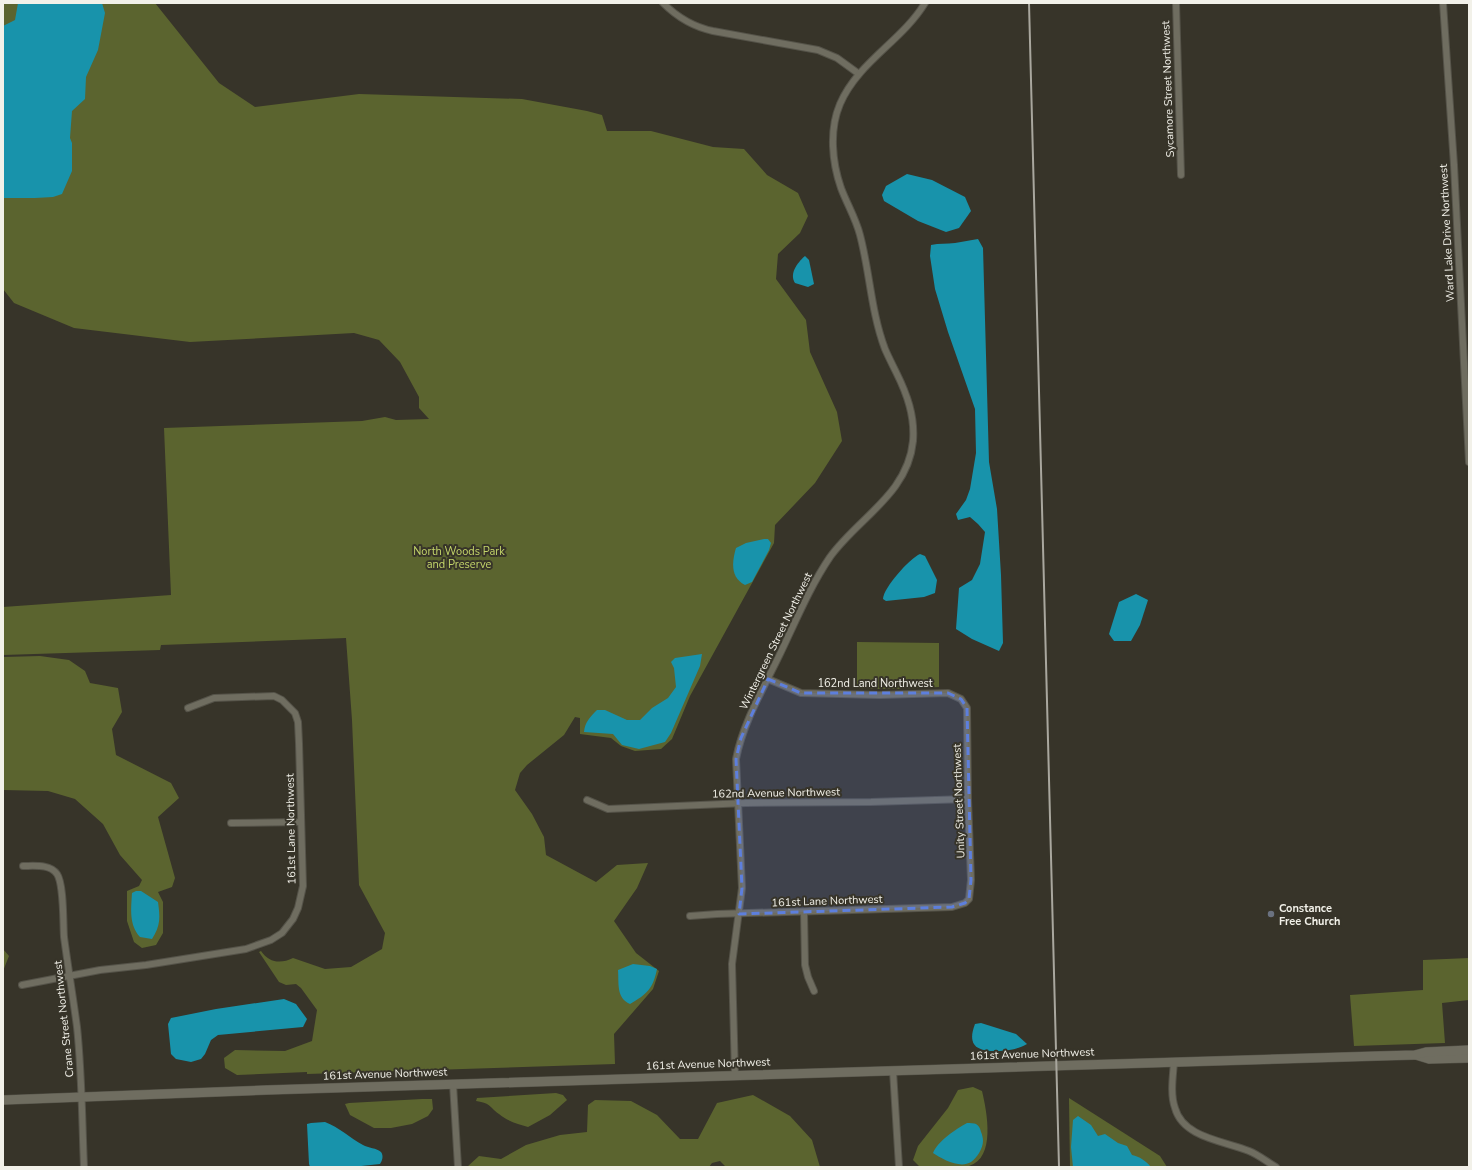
<svg xmlns="http://www.w3.org/2000/svg" width="1472" height="1170" font-family="'Nunito Sans',sans-serif">
	<rect width="100%" height="100%" fill="#373429"/>
	<g fill="#5b642f">
		<path d="M3,3H155L219,83L255,107L359,94L522,99L587,111L602,115L607,131H651L713,147L744,149L767,175L798,193L808,216L800,233L778,254L776,279L806,320L810,352L837,412L842,441L815,483L775,525L774,543L690,696L672,739L661,749L635,751L621,746L611,738L580,734V718L575,717L564,735L527,765L520,773L515,790L532,814L544,837L546,855L596,882L617,865L648,863L637,888L614,921L636,953L659,971L653,989L614,1034L615,1064L307,1074V1072L237,1075L225,1068L224,1058L235,1050L285,1051L312,1041L317,1010L301,988L296,984L286,985L279,982L259,952L261,951C269,963 281,964 293,958L325,969L351,967L382,949L385,933L359,885L352,720L346,638L161,645L160,650L3,655V607L171,595L164,428L362,421L385,417L396,420L429,419L419,408V397L400,362L379,340L354,333L190,342L74,328L14,303L3,289Z"/>
		<path d="M857,642L939,643V687L897,689H857Z"/>
		<path d="M40,656L69,660L85,671L90,683L118,688L122,712L112,729L116,755L171,783L179,798L158,817L175,878L172,887L158,892L163,902V933L156,945L142,948L134,942L127,921V891L139,886L142,880L120,855L103,824L75,799L48,791L3,790V657Z"/>
		<path d="M3,949L9,956L3,971Z"/>
		<path d="M1469,958V1000L1442,1003L1445,1043L1354,1046L1350,995L1423,990V960Z"/>
		<path d="M973,1087L982,1091C987,1112 996,1158 969,1166C961,1169 931,1167 920,1167L913,1160L918,1146L948,1108L958,1090Z"/>
		<path d="M556,1093L563,1095L567,1100L550,1115L528,1127C518,1124 507,1121 499,1114C487,1105 492,1104 476,1101L477,1098Z"/>
		<path d="M753,1095L790,1116L812,1140L820,1167H726L720,1161L712,1163L709,1167H467L479,1156L501,1159L526,1145L560,1135L587,1132L588,1105L595,1100L631,1101L657,1115L680,1139H698L717,1103Z"/>
		<path d="M1069,1098L1160,1156L1167,1167H1070Z"/>
		<path d="M422,1099H432L433,1109L428,1116L412,1124L391,1128H374L350,1115L345,1104L349,1103Z"/>
	</g>
	<g fill="#1893ab">
		<path d="M18,3H102L105,13L98,50L86,77L85,99L72,111L70,138L72,143V171L62,194L53,197L35,198H3V26L15,20Z"/>
		<path d="M907,174L932,180L965,197L971,211L959,228L946,232L918,221L884,201L882,195L886,186Z"/>
		<path d="M978,239L983,248L989,462L997,509L1001,575L1003,643L999,651L972,639L956,629L959,588L972,580L980,564L985,532L978,524L970,517L958,520L956,514L966,500L970,489L976,453L975,409L948,332L935,289L930,256L931,245C939,243 947,244 955,243C963,242 970,240 978,239Z"/>
		<path d="M805,256L809,260L814,284L808,287L795,283C789,274 797,263 805,256Z"/>
		<path d="M764,539H768L771,543L769,550L752,582L745,585C730,578 732,561 736,548L746,543Z"/>
		<path d="M920,554L925,556L937,580L935,593L924,597L886,601L883,599C883,588 910,558 920,554Z"/>
		<path d="M1136,594L1148,600L1140,625L1131,641H1114L1109,634L1119,602Z"/>
		<path d="M702,654L700,666L671,733L665,742L639,749L622,745L613,734L584,732C585,722 590,717 597,710H605L627,720H640L652,708L668,698L676,687L674,668L671,662L675,658Z"/>
		<path d="M136,891H141L158,902C160,917 161,925 152,939L140,937C129,925 131,909 132,893Z"/>
		<path d="M633,964L650,966L657,969C653,989 647,994 630,1004C616,998 619,983 618,970Z"/>
		<path d="M284,999L296,1004L307,1019L303,1027L218,1035L211,1040L205,1054L201,1059L191,1062L176,1059L171,1054L168,1024L171,1018L216,1009Z"/>
		<path d="M981,1023L1016,1034L1027,1044C1018,1049 1010,1050 1000,1051C979,1052 966,1047 975,1024Z"/>
		<path d="M1078,1116L1091,1125L1098,1136L1105,1134L1118,1143L1127,1146L1132,1155C1140,1157 1145,1160 1151,1167H1073L1071,1147L1073,1120Z"/>
		<path d="M325,1122C339,1127 350,1138 363,1145C368,1148 377,1148 381,1152C384,1156 382,1161 380,1164L352,1167H347L346,1166L310,1167L309,1164L307,1124L311,1123Z"/>
		<path d="M967,1123C970,1123 974,1123 976,1124C979,1126 980,1128 981,1132C982,1134 983,1138 983,1141C983,1148 977,1158 971,1162C960,1169 942,1159 933,1153C938,1141 956,1129 967,1123Z"/>
	</g>
	<g fill="none" stroke-linecap="round" stroke-linejoin="round">
		<g stroke="#555349" stroke-width="8">
			<g id="street">
				<path d="M663,3C677,17 694,27 713,31L818,50L837,58L859,74"/>
				<path d="M1176,3L1181,175"/>
				<path d="M1443,3L1454,165L1469,462"/>
				<path d="M587,800L608,809L746,803L871,802L968,799"/>
				<path d="M231,823L301,822"/>
				<path d="M23,866C35,866 50,864 57,874C64,884 63,923 64,937C68,967 73,997 77,1027C82,1074 82,1121 84,1167"/>
				<path d="M804,912L805,965L808,977L814,991"/>
				<path d="M690,916L717,914L952,907L965,903L969,899L971,880L968,799L967,708L961,699L948,693L879,695L801,693L768,679"/>
				<path d="M22,985L100,970L146,965L246,949L271,940L282,933L293,919L298,908L303,886L299,743L298,722L295,713L282,700L274,696L214,698L188,708"/>
				<path d="M1174,1062C1173,1076 1170,1094 1175,1108C1183,1138 1225,1141 1249,1151C1259,1155 1267,1162 1276,1167"/>
				<path d="M893,1071L899,1167"/>
				<path d="M735,1075L732,964L742,888L736,759C743,723 763,689 779,656C795,623 809,588 830,557C858,518 908,494 913,441C915,416 907,394 896,372C892,364 888,356 885,349C871,312 870,273 860,235C856,219 847,204 841,188C832,162 829,130 840,104C858,62 902,41 925,3"/>
				<path d="M453,1084L458,1167"/>
			</g>
		</g>
		<g stroke="#555349" stroke-width="10">
			<g id="secondary">
				<path d="M1416,1055L1429,1059L1469,1058"/>
				<path d="M3,1100L267,1090L1378,1056L1415,1055L1426,1052L1469,1050"/>
			</g>
		</g>
		<use href="#street" stroke="#6f6d60" stroke-width="6"/>
		<use href="#secondary" stroke="#6f6d60" stroke-width="9"/>
		<path stroke="#a9a79e" stroke-width="2" d="M1029,3L1059,1167"/>
	</g>
	<path fill="#5d7fdd" fill-opacity="0.2" stroke="#5d7fdd" stroke-width="3" stroke-dasharray="8 5" stroke-linejoin="round" d="M768,679L801,693H948L961,699L967,708L971,880L969,899L965,903L952,907L739,914L742,888L736,759L741,738Z"/>
	<circle fill="#6b7280" stroke="#373429" stroke-width="1.5" cx="1271" cy="914" r="4"/>
	<g text-anchor="middle" dominant-baseline="central" stroke-width="4" stroke-linejoin="round" paint-order="stroke">
		<g font-size="11" fill="#f2f1e9" stroke="#373429">
			<text transform="translate(1168 89) rotate(-92)">Sycamore Street Northwest</text>
			<text transform="translate(1447 233) rotate(-93)">Ward Lake Drive Northwest</text>
			<text transform="translate(776 641) rotate(-64)">Wintergreen Street Northwest</text>
			<text x="875" y="683">162nd Land Northwest</text>
			<text transform="translate(776 793) rotate(-1)">162nd Avenue Northwest</text>
			<text transform="translate(959 801) rotate(-92)">Unity Street Northwest</text>
			<text transform="translate(291 829) rotate(-91)">161st Lane Northwest</text>
			<text transform="translate(827 901) rotate(-2)">161st Lane Northwest</text>
			<text transform="translate(64 1019) rotate(-96)">Crane Street Northwest</text>
			<text transform="translate(1032 1054) rotate(-2)">161st Avenue Northwest</text>
			<text transform="translate(708 1064) rotate(-2)">161st Avenue Northwest</text>
			<text transform="translate(385 1074) rotate(-2)">161st Avenue Northwest</text>
		</g>
		<g font-size="11" fill="#c4d56a" stroke="#373429">
			<text x="459" y="551">North Woods Park<tspan x="459" dy="13">and Preserve</tspan></text>
		</g>
		<g font-size="11" font-weight="bold" fill="#f2f1e9" stroke="#373429" text-anchor="start">
			<text x="1279" y="908">Constance<tspan x="1279" dy="13">Free Church</tspan></text>
		</g>
	</g>
	<rect width="1472" height="1170" fill="none" stroke="#f2f1e9" stroke-width="8"/>
</svg>
